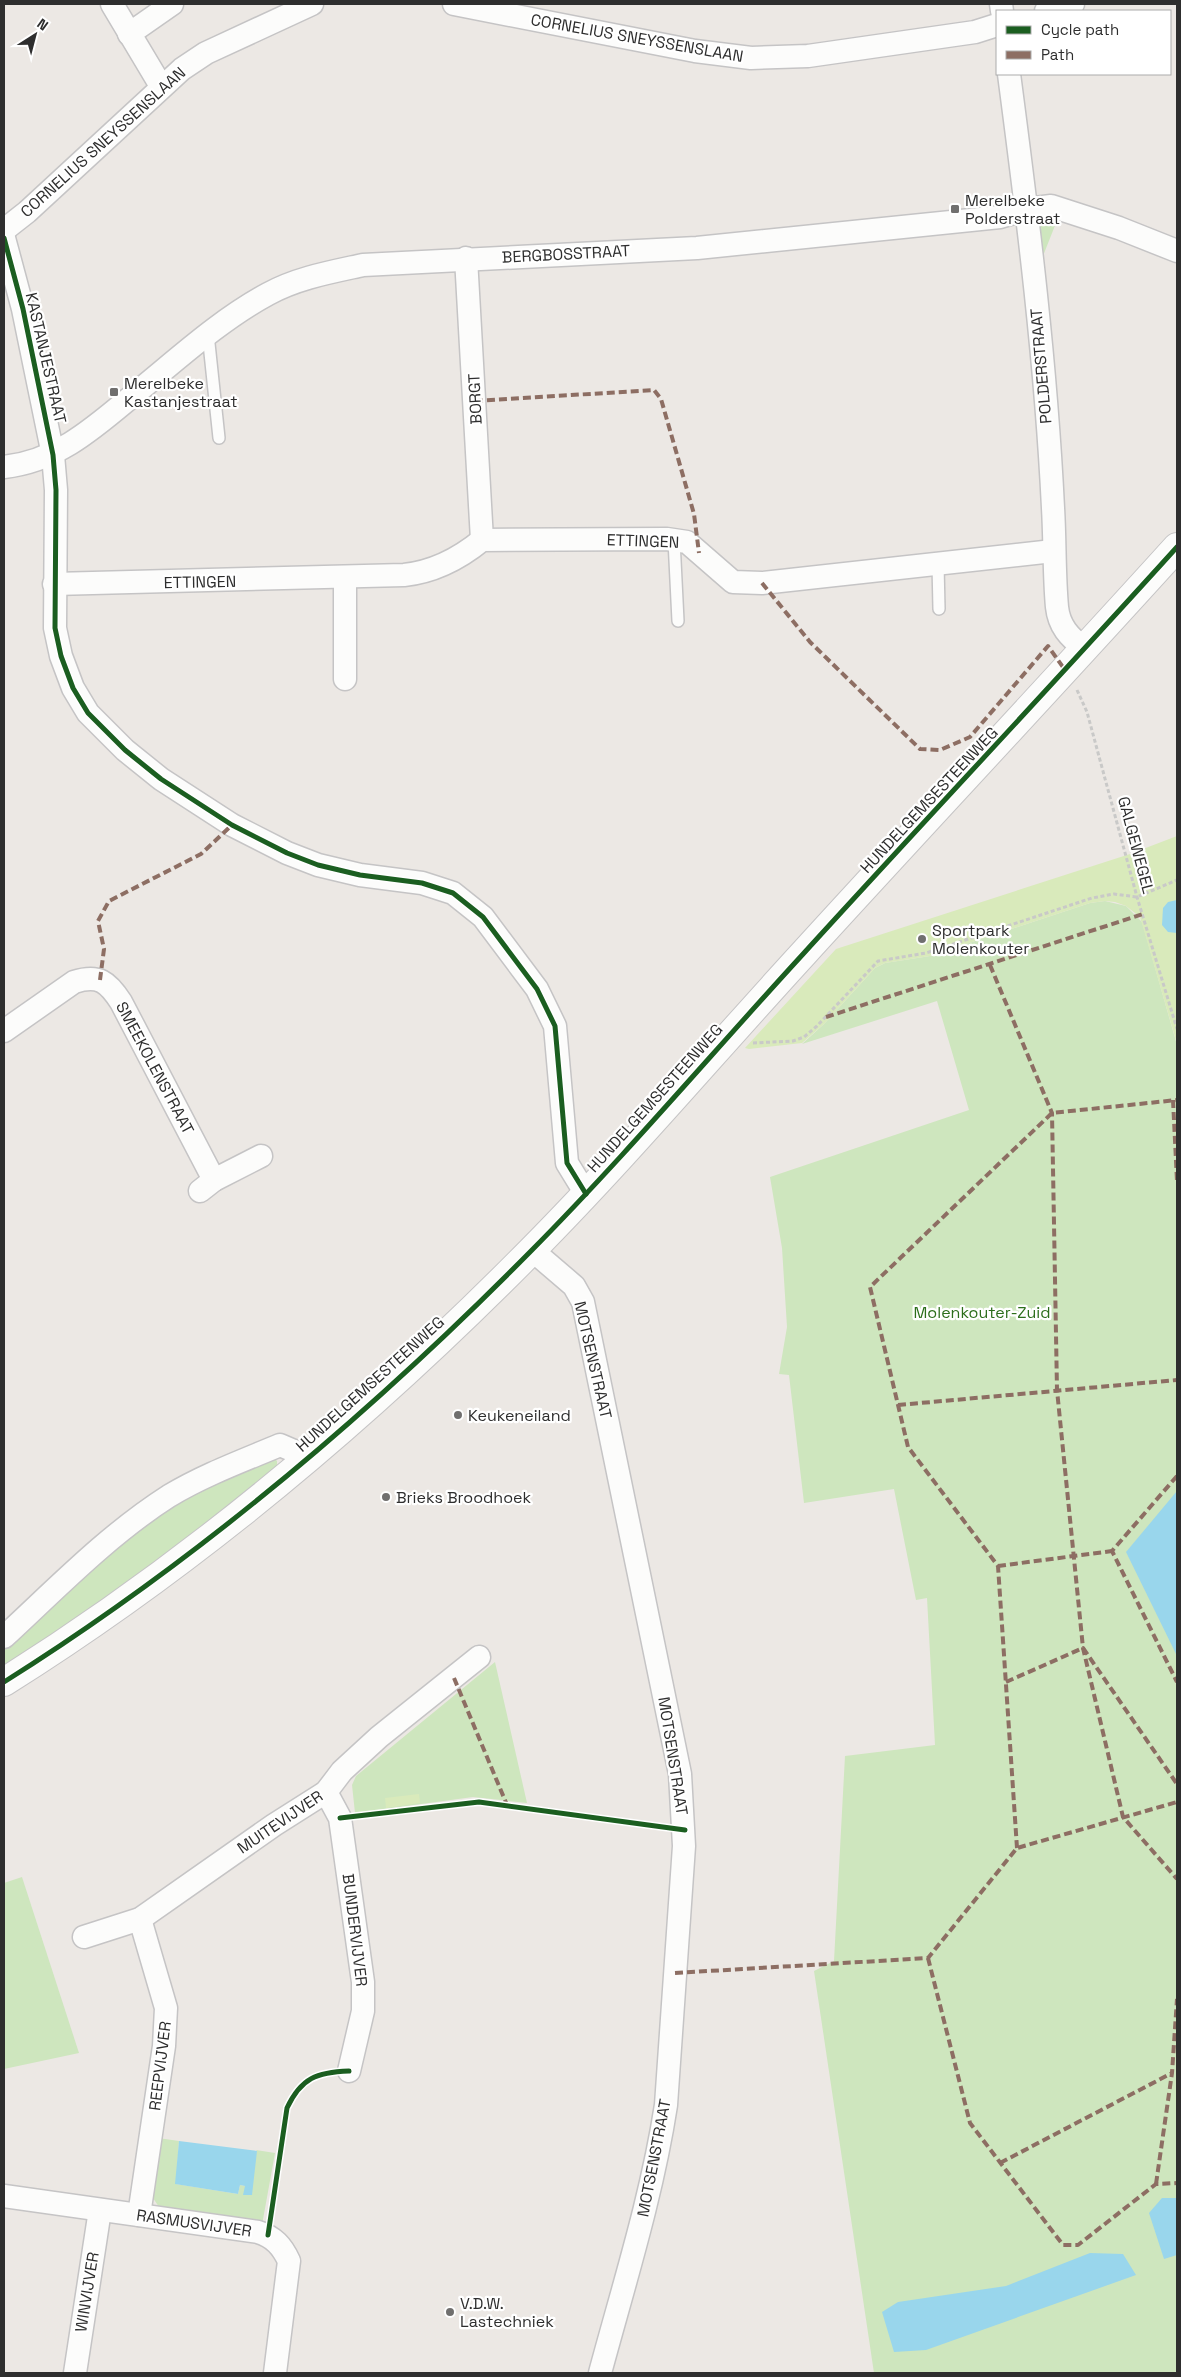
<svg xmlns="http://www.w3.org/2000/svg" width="1181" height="2377" font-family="'Space Grotesk',sans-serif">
	<rect width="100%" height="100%" fill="#ece8e4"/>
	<g fill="#cee6be">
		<path d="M1052,217L1051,222L1056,223L1041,261L1038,228L1045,219Z"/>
		<path d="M1105,901L1126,906L1142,922L1177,1045V2373H874L814,1971L834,1961L845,1756L935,1745L927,1598L916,1600L894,1489L804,1503L789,1375L779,1374L787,1327L782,1248L770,1177L969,1110L937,1001L802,1044L824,1024L875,968L885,963L930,956L1090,903Z"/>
		<path d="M274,1458L277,1461V1470L200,1532L4,1672V1648L110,1550L179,1500Z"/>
		<path d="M495,1662L527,1803L473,1797L355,1813L352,1785L356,1776Z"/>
		<path d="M22,1877L79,2053L4,2069V1883Z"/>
		<path d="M158,2138L179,2141L176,2184L238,2194L240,2185L245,2186L257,2151L256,2150L275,2153L262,2225L159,2207L151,2195Z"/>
	</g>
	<g fill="#d9eabb">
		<path d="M1177,836V1044L1140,917L1126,906L1115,902L1105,901L1090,903L930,956L885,963L875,968L824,1024L802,1043L749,1049L745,1048L836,949L1130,854Z"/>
		<path d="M419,1794L420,1803L386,1808L385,1798Z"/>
	</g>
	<g fill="#99d6ec">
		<path d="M1177,900V933L1168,932L1162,925L1163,908L1168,902Z"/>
		<path d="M1177,1491V1656L1126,1552Z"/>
		<path d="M179,2141L257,2151L252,2195H243L245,2186L240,2185L238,2194L175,2184Z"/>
		<path d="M1162,2198H1177V2255L1164,2259L1149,2213Z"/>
		<path d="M1090,2253L1123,2254L1136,2275L926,2350L894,2352L882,2312L898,2302L1006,2286Z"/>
	</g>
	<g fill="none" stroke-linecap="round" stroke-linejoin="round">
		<g stroke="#c5c4c5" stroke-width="14">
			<g id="service">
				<path d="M208,334L219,438"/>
				<path d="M674,540L678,621"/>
				<path d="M938,564L939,609"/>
			</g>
		</g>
		<g stroke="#c5c4c5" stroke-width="25">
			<g id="minor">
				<path d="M112,4L161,86"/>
				<path d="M454,4L695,51L751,58L808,56L975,32L997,25"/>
				<path d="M1001,4L1002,11"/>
				<path d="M1046,11L1073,4"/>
				<path d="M129,34L172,4"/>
				<path d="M1009,74C1028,218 1046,363 1053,508C1055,541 1054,574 1057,607C1059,626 1069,637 1085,649"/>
				<path d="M4,230L27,212L182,69L206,53L312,4"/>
				<path d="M4,238L23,309L53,455L56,490L55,628L61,656L73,688L88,713L125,750L161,779L232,825L287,853L318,865L360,875L422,883L453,893L483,917L537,989L555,1026L567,1163L586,1194"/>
				<path d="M466,258L482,540"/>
				<path d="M4,467C59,461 96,426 137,392C179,358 220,320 268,294C297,278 331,272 363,265L697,248L1000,217L1027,209L1051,206L1119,228L1177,251"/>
				<path d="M345,577V679"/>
				<path d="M54,584L404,575C433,572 460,558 482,540L667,539L687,542L733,582L762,583L1053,551"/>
				<path d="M4,1031L74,982C99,974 108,982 121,1002L214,1180"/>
				<path d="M200,1191L214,1180L261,1156"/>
				<path d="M532,1250L574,1286L583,1302L680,1774L684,1846L666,2105C652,2196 624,2284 600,2373"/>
				<path d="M4,1637C57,1588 108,1535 169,1496C204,1475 242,1461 280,1445L308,1457"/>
				<path d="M326,1792L340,1818L363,1982V2011L349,2071"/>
				<path d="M84,1937L140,1919L274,1825L326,1792L342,1771L379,1737L479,1657"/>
				<path d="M4,2196L258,2232C274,2237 282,2246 289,2261L275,2373"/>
				<path d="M139,2215L164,2046L166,2008L140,1919"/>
				<path d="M75,2373L100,2210"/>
			</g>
		</g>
		<g stroke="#c5c4c5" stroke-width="30">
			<path id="secondary" d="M4,1682C195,1562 373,1411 531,1251C626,1155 713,1052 804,953C928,817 1054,683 1177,547"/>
		</g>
		<g stroke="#c9c9c8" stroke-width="3" stroke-dasharray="4 2.5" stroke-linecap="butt">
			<path d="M1077,690L1087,712L1137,897L1177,1029"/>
			<path d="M753,1043L793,1041L804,1037L817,1026L878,961L926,953L1092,898L1114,894L1137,897L1177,880"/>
		</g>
		<use href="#service" stroke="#fcfcfb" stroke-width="11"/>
		<use href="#minor" stroke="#fcfcfb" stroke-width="22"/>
		<use href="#secondary" stroke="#fcfcfb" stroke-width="28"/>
		<g stroke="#8d6e63" stroke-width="4" stroke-dasharray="8 4" stroke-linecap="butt">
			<path d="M475,401L654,390L661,399L694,514L699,553"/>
			<path d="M762,583L810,642L920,749L940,750L970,737L1048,646L1065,670"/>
			<path d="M990,965L1052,1113L1057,1390L1083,1648L1123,1817L1177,1879"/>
			<path d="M100,980L104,949L98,921L109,901L201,854L232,825"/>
			<path d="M826,1017L1143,914"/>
			<path d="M1173,1100L1177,1181"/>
			<path d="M898,1405L1177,1380"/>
			<path d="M1177,1476L1112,1551L1177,1682"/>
			<path d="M998,1566L1112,1551"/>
			<path d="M454,1678L507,1805"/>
			<path d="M1006,1682L1083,1648L1177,1784"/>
			<path d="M1017,1848L998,1566L908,1447L870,1287L1052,1113L1177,1100"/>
			<path d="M928,1958L970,2123L1063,2245H1078L1156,2184L1177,2183"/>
			<path d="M675,1973L928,1958L1017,1848L1177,1802"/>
			<path d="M1000,2163L1172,2073"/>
			<path d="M1156,2184L1172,2073L1177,1999"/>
		</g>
		<g stroke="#fff" stroke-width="8">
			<g id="cycleway">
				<path d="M4,238L23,309L53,455L56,490L55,628L61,656L73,688L88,713L125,750L161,779L232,825L287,853L318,865L360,875L422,883L453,893L483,917L537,989L555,1026L567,1163L586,1194"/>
				<path d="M4,1682C195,1562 373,1411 531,1251C626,1155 713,1052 804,953C928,817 1054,683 1177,547"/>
				<path d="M340,1818L479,1802L685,1830"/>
				<path d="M268,2235L287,2108C301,2078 317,2072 349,2071"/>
			</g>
		</g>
		<use href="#cycleway" stroke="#1b5e20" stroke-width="5"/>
	</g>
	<g fill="#706f6e" stroke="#fff" stroke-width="2">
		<rect x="950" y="204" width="10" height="10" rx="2.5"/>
		<rect x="109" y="387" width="10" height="10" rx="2.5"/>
		<circle cx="922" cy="939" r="5"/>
		<circle cx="458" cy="1415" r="5"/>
		<circle cx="386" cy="1497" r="5"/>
		<circle cx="450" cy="2312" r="5"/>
	</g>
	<g text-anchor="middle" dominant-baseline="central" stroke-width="4.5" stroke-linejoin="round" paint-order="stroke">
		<g font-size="16" fill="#2e2e2e" stroke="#fff">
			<text transform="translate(637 38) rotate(10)">CORNELIUS SNEYSSENSLAAN</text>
			<text transform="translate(103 142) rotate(-42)">CORNELIUS SNEYSSENSLAAN</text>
			<text transform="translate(566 254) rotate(-3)">BERGBOSSTRAAT</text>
			<text transform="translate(46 358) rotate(77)">KASTANJESTRAAT</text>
			<text transform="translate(1041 366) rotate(-95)">POLDERSTRAAT</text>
			<text transform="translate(475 399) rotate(-93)">BORGT</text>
			<text transform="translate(643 541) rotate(2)">ETTINGEN</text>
			<text transform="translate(200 582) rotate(-1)">ETTINGEN</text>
			<text transform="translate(929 800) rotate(-47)">HUNDELGEMSESTEENWEG</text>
			<text transform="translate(1136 845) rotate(75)">GALGEWEGEL</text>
			<text transform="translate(155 1068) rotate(62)">SMEEKOLENSTRAAT</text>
			<text transform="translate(655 1098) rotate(-48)">HUNDELGEMSESTEENWEG</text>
			<text transform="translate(593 1360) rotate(77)">MOTSENSTRAAT</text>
			<text transform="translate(370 1384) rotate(-42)">HUNDELGEMSESTEENWEG</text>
			<text transform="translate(673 1756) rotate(81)">MOTSENSTRAAT</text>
			<text transform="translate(280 1822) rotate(-34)">MUITEVIJVER</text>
			<text transform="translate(355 1930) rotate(83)">BUNDERVIJVER</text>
			<text transform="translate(160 2066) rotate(-83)">REEPVIJVER</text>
			<text transform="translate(654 2158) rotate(-79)">MOTSENSTRAAT</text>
			<text transform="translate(194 2223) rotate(8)">RASMUSVIJVER</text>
			<text transform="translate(87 2292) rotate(-81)">WINVIJVER</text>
		</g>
		<g font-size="16" fill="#2e2e2e" stroke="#fff" text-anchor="start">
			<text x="965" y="200">Merelbeke<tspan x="965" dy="18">Polderstraat</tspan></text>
			<text x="124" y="383">Merelbeke<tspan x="124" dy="18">Kastanjestraat</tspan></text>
			<text x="932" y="930">Sportpark<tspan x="932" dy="18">Molenkouter</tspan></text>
			<text x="468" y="1415">Keukeneiland</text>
			<text x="396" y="1497">Brieks Broodhoek</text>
			<text x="460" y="2303">V.D.W.<tspan x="460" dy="18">Lastechniek</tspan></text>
		</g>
		<g font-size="16" fill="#2c6e1b" stroke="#fff">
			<text x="982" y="1312">Molenkouter-Zuid</text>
		</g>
	</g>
	<rect width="1181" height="2377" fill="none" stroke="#2e2e2e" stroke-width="10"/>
	<rect x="996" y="10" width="175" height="65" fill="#ffffff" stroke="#ababab"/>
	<rect x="1006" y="26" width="25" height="8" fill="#1b5e20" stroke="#ababab"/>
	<text x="1041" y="35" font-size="15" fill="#2e2e2e">Cycle path</text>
	<rect x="1006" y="51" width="25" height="8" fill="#8d6e63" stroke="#ababab"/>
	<text x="1041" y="60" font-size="15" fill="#2e2e2e">Path</text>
	<g transform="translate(35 35) rotate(36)" stroke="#ffffff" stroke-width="4" paint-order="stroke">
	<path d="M0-4L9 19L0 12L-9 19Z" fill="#2e2e2e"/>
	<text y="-8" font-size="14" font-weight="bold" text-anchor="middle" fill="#2e2e2e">N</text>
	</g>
</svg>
